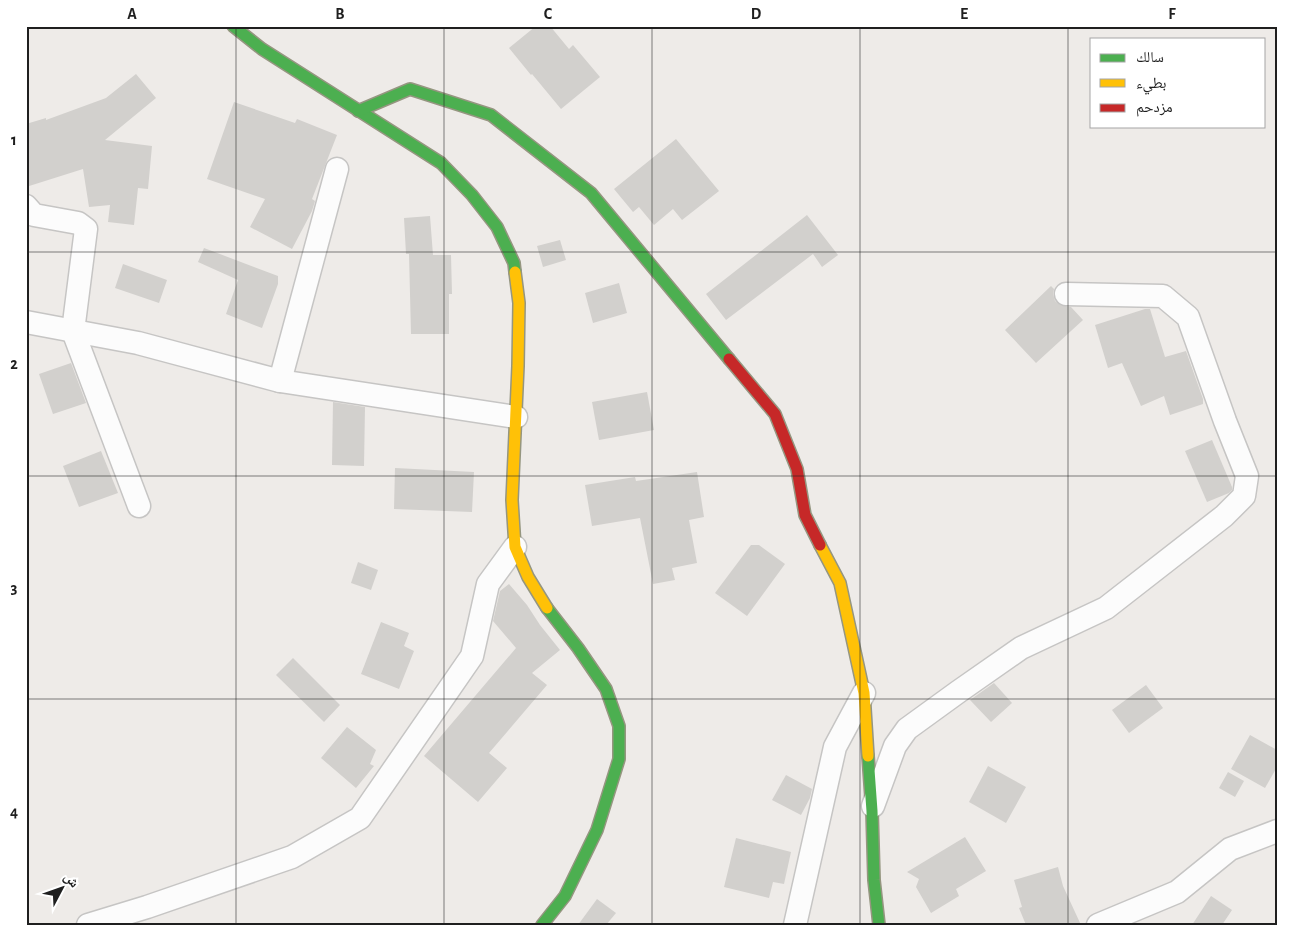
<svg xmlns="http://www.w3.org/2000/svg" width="1303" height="951" font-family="'Alegreya Sans','Noto Naskh Arabic',sans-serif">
	<rect width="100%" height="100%" fill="#eeebe8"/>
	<g fill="#d2d0cd">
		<path d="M536,26H550L569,49L573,45L600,77L561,109L532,74L531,75L509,48Z"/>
		<path d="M136,74L156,98L105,140L152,146L148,189L138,188L134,225L108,222L110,205L89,207L83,169L26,187V124L46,118V120L106,98Z"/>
		<path d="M234,102L295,123L297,119L337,135L312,199L315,201L312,211L292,249L250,227L265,199L207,179Z"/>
		<path d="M676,139L719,191L682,220L673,209L654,225L639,207L633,212L614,189Z"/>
		<path d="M807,215L838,255L822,267L813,254L726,320L706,294Z"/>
		<path d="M430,216L433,255H451L452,294H449V334H411L409,254H406L404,218Z"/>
		<path d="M560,240L566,260L543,267L537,246Z"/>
		<path d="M204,248L278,276V284L262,328L226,314L238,280L198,262Z"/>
		<path d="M123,264L167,280L159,303L115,288Z"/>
		<path d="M619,283L627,313L593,323L585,293Z"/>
		<path d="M1051,286L1054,289L1053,294L1055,301L1060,305L1071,307L1083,320L1036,363L1005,330Z"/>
		<path d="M1145,309H1150L1165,357L1186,351L1203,399V404L1170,415L1164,396L1141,406L1122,363L1108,368L1095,325Z"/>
		<path d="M71,363L86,403L53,414L39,374Z"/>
		<path d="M647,392L654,430L599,440L592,402Z"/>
		<path d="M333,402L365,407L364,466L332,465Z"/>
		<path d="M1212,440L1232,487V490L1229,493L1207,502L1185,451Z"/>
		<path d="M101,451L118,493L79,507L63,466Z"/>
		<path d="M395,468L474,472L472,512L394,509Z"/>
		<path d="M697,472L704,517L689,520L697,563L672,568L675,580L653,584L640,518L592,526L585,485L635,477L636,481Z"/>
		<path d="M751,545H759L785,564L747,616L715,593Z"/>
		<path d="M358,562L378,570L371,590L351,583Z"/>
		<path d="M509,584L527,605L540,625L560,650L532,673L547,685L489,753L507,768L478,802L424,756L516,648L493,621L500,591Z"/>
		<path d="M381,622L409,633L404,646L414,651L399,689L361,674Z"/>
		<path d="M293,658L340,705L324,722L276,675Z"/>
		<path d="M994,683L1012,703L991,722L970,700Z"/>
		<path d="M1146,685L1163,708L1129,733L1112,710Z"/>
		<path d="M347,727L376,750L370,764L374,766L356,788L321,758Z"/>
		<path d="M1250,735L1277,750V767L1265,788L1231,769Z"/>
		<path d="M988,766L1026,787L1006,823L969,802Z"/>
		<path d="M1228,772L1244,781L1235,797L1219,788Z"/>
		<path d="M786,775L812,789L810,798L801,815L772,800Z"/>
		<path d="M965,837L986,871L956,889L959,896L931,913L916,887L919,879L907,872Z"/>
		<path d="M736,838L791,852L784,884L773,882L769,898L724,887Z"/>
		<path d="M1058,867L1063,886L1081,925H1026L1019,908L1022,907L1014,880Z"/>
		<path d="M1211,896L1232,910L1222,925H1192Z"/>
		<path d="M597,899L616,913L606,925H578Z"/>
	</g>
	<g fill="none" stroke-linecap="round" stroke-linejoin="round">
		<g stroke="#c6c5c4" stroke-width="25">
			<g id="street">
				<path d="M26,206L34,215L78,223L86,229L73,331L139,506"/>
				<path d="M26,322L138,343L280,381L516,417"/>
				<path d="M280,381L337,169"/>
				<path d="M873,806L895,746L907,729L958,692L1021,648L1106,608L1224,516L1244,496L1247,476L1225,421L1188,317L1163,296L1066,294"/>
				<path d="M88,925L147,907L292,857L360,818L472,656L488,584L515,547"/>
				<path d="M795,925L835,747L864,693"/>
				<path d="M1098,925L1177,892L1230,849L1277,831"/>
			</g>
		</g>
		<g stroke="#959680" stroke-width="14">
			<g id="fast">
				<path d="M233,26L262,49L441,163L472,195L497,227L514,263L515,272"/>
				<path d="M358,111L410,89L491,115L591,193L729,359"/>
				<path d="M868,756L872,811L874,880L879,925"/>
				<path d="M542,925L565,896L597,830L619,759V726L606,689L578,648L547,608"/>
			</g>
		</g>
		<g stroke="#959680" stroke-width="14">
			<g id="slow">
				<path d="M515,272L519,303L518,366L512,500L515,547L528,577L547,608"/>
				<path d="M820,545L840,583L864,693L868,756"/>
			</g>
		</g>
		<g stroke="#959680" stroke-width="14">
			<path id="jam" d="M729,359L775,414L797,469L805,515L820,545"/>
		</g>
		<use href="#street" stroke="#fcfcfc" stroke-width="22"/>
		<use href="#fast" stroke="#4caf50" stroke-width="11"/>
		<use href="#slow" stroke="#ffc107" stroke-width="11"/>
		<use href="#jam" stroke="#c62828" stroke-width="11"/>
	</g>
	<path fill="none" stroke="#1f1f1f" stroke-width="1" stroke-opacity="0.55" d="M236,26V925M444,26V925M652,26V925M860,26V925M1068,26V925M26,252H1277M26,476H1277M26,699H1277"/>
	<rect width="1303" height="951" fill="none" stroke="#ffffff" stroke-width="55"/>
	<rect x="1090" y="38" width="175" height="90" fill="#ffffff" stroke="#a5a5a5"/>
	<rect x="1100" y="54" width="25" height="8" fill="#4caf50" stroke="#a5a5a5"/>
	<text x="1136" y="62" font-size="15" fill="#1f1f1f">سالك</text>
	<rect x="1100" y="79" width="25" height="8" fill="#ffc107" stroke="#a5a5a5"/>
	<text x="1136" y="88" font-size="15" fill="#1f1f1f">بطيء</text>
	<rect x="1100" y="104" width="25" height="8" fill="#c62828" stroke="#a5a5a5"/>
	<text x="1136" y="112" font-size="15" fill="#1f1f1f">مزدحم</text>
	<g transform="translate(62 888) rotate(49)" stroke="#ffffff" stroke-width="4" paint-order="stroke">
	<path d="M0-4L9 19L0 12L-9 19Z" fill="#1f1f1f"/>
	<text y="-8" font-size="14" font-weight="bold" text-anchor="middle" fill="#1f1f1f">ش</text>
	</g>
	<rect x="28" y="28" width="1248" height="896" fill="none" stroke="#1f1f1f" stroke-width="2"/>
	<g font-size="16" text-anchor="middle" font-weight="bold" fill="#1f1f1f">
		<text x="132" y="19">A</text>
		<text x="340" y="19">B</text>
		<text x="548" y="19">C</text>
		<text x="756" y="19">D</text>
		<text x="964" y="19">E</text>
		<text x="1172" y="19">F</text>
		<text x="14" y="145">1</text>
		<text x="14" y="369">2</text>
		<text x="14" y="593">3</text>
		<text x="14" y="817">4</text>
	</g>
</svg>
